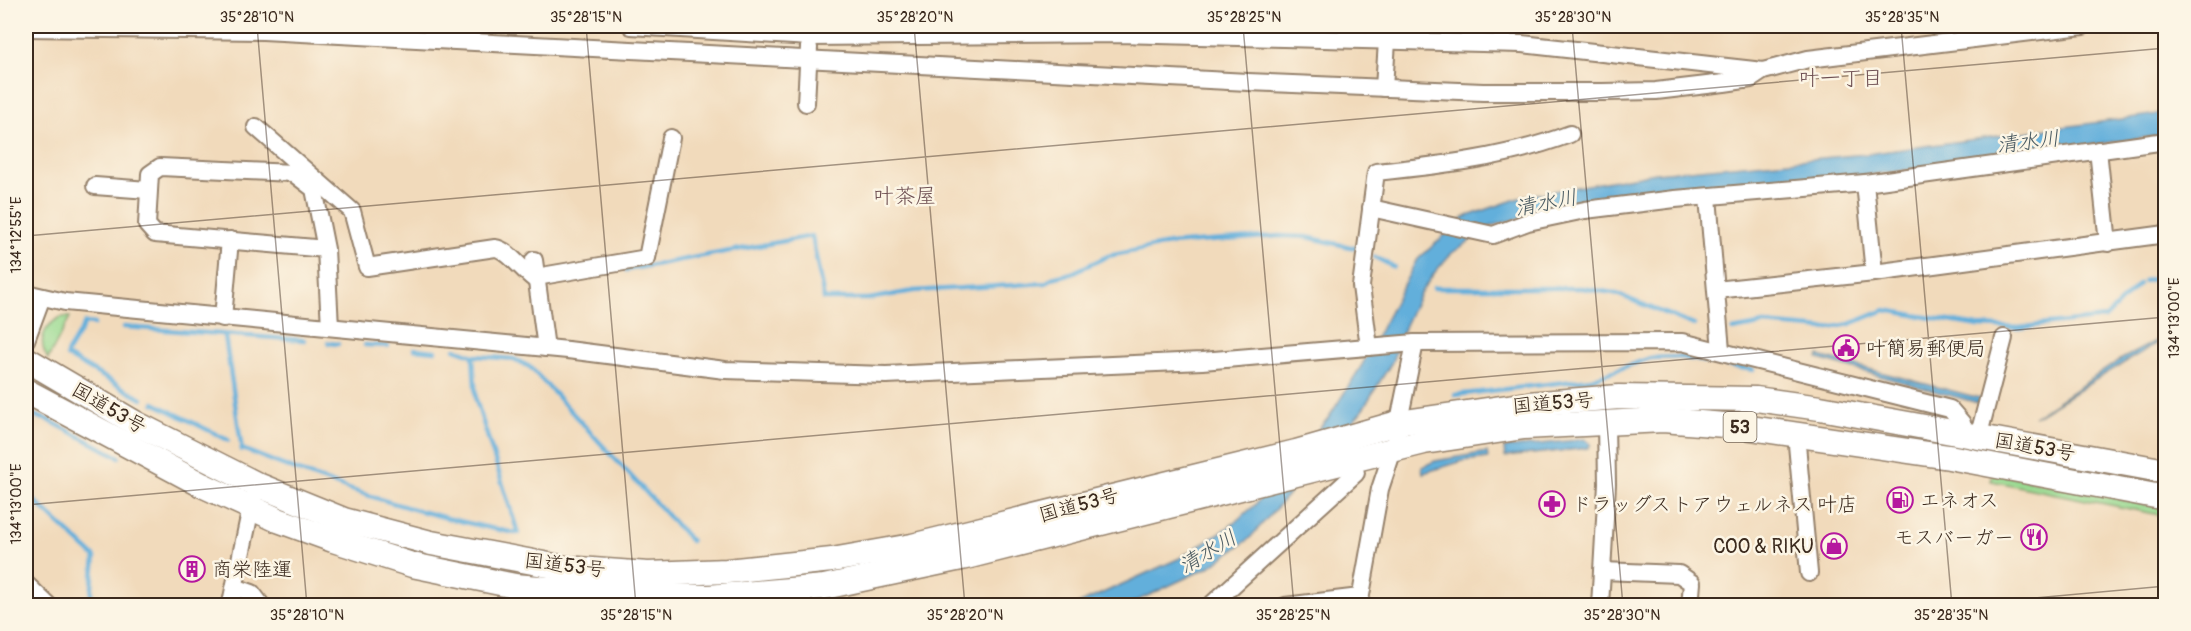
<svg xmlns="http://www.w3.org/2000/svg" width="2191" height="631" font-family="Pangolin,'Klee One',sans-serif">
	<rect width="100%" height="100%" fill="#fcf5e5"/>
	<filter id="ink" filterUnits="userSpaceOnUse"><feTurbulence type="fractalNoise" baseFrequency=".0167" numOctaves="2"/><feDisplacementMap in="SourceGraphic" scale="12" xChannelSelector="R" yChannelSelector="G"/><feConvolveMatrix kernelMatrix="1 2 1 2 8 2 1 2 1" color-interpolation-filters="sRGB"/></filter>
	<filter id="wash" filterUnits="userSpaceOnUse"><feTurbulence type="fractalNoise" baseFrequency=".008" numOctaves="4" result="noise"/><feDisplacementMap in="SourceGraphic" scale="24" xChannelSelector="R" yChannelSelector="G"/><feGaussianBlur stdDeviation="1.35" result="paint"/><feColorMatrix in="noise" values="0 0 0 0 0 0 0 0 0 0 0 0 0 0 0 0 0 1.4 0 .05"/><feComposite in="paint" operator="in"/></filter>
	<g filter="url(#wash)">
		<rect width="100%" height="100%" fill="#f1dabb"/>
		<g fill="#9ada91" stroke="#6a8258" stroke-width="1.5">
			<path d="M61,317H70L48,359C37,342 43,326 61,317Z"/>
			<path d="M1993,473L2165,509V516L1991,481Z"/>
		</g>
		<g fill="#62afdb" stroke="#4e6c7c" stroke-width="1.5">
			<path d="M2165,113V135L1877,174L1530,215L1492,226L1452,253L1435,272L1421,292L1405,325L1392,362L1361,412L1249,539L1209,567L1128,605L1074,606L1180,558L1229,527L1254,506L1329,417L1362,365L1416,261L1465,217L1525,196L1656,173L1867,154Z"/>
			<path d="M2165,336V338L2034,417L2120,360Z"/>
			<path d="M1819,356L1983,399L1982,404L1818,359Z"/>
			<path d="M1585,439L1591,444L1588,448L1505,457L1504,448Z"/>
			<path d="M1487,452L1488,458L1463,461L1423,473L1422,467L1435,461Z"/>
		</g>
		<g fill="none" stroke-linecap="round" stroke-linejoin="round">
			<g stroke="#62afdb" stroke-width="4.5">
				<path d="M1375,257L1394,267"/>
				<path d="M626,270L812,236L824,299H869L913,291L1046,283L1052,278L1072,273L1108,256L1169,244L1280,236L1307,237L1359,249"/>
				<path d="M2144,281L2166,276"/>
				<path d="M1434,288H1582L1614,293L1694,325"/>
				<path d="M85,323L94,324"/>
				<path d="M124,327L304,340"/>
				<path d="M1733,330L1764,324L1824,329L1850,324L1885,310L1978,326L2019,328L2040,325L2105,318L2139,284"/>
				<path d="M225,336L242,450"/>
				<path d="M328,343L338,344"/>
				<path d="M365,345L388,346"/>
				<path d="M414,349L435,351"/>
				<path d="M455,349L472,355"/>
				<path d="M67,353L84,325"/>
				<path d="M67,356L142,399"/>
				<path d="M476,356L514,359L530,367L691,541"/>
				<path d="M473,357L476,400L518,533"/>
				<path d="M1455,395L1591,379L1650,358L1680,357L1753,370"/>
				<path d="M154,403L228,440"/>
				<path d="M26,413L48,420L119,457"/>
				<path d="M245,450C335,487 420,515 515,533"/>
				<path d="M26,493L95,557L90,606"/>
			</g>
		</g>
	</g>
	<g filter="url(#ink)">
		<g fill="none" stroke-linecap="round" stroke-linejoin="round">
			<g stroke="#96826c" stroke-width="20">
				<g id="minor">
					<path d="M631,26L810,37L1117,34L1522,44L1763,71"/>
					<path d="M26,28L263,31L1248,82L1483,92H1602L1656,91L1724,83L1751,79L1763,71L1808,59L2083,26"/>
					<path d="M1384,88L1387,41"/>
					<path d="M806,103L809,47"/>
					<path d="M256,127L352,211L367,267L495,248C508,249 524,273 537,281"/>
					<path d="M2098,150L2108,243"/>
					<path d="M1865,183L1874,273"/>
					<path d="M95,186L148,190"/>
					<path d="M1708,197L1721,350"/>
					<path d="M1371,208L1493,235L1528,222L1585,210L1675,199L1865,183L2166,141"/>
					<path d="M326,249L155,234L147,225L150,174L160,167L293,173L314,189L326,249L330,327"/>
					<path d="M534,260L546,348"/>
					<path d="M536,277L647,258L671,138"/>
					<path d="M1716,290L1874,273L2166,234"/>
					<path d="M26,293L65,302L568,350L725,370L886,375L1202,361L1415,343L1682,342L1950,409L1962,423L1964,434"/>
					<path d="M223,318L230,240"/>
					<path d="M26,340L42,297"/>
					<path d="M1369,347L1361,286L1376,172C1443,165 1506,158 1570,134"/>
					<path d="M1796,434L1809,573"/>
					<path d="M1978,438L2004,338"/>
					<path d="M1602,571L1679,574L1692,583L1690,606"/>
					<path d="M26,584L49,606"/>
					<path d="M235,587L252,593L262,606"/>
					<path d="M231,603L253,498"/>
					<path d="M1210,606L1356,473"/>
					<path d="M1285,606L1360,597"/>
					<path d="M1359,606L1380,489L1393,450L1415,343"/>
					<path d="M1600,606L1607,484L1606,422"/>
				</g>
			</g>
			<g stroke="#96826c" stroke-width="27">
				<g id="highway">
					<path d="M26,359L135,423L258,485L344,520L431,543L565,568L648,574L727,571L832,560L912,546L1296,452L1398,423L1528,404L1619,397L1756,399L1820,408L2166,471"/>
					<path d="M26,391L202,485L278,520L333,540L412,565L515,586L619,595L709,597L824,587L966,557L1424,442L1524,427L1663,420L1737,426L1949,457L2166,498"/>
				</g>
			</g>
			<use href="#minor" stroke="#fff" stroke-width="16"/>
			<use href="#highway" stroke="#fff" stroke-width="24"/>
		</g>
	</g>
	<path fill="none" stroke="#3b2a1e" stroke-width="1.5" stroke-opacity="0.45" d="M257,26L307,606M586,26L636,606M914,26L965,606M1243,26L1294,606M1572,26L1623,606M1901,26L1952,606M26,236L2166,48M26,505L2166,317M1948,606L2166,586"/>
	<defs>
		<g id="civic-ring" transform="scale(1.35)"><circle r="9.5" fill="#fcf5e5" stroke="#b5179e" stroke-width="1.5"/><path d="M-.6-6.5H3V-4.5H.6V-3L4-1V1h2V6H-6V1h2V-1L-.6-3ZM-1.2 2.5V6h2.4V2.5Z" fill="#b5179e"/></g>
		<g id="fuel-ring" transform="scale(1.35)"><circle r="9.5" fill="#fcf5e5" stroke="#b5179e" stroke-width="1.5"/><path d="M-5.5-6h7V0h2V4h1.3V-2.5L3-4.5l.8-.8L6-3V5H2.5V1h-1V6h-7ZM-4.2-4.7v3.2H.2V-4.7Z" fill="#b5179e"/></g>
		<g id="pharmacy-ring" transform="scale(1.35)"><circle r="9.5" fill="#fcf5e5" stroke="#b5179e" stroke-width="1.5"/><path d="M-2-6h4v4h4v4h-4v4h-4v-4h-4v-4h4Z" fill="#b5179e"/></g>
		<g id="restaurant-ring" transform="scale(1.35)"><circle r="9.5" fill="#fcf5e5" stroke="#b5179e" stroke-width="1.5"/><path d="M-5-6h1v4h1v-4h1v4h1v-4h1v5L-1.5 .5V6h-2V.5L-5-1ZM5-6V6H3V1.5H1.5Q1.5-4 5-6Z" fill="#b5179e"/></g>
		<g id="shop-ring" transform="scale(1.35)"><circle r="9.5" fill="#fcf5e5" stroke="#b5179e" stroke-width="1.5"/><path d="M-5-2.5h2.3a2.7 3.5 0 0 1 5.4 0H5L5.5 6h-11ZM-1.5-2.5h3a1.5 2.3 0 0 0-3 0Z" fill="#b5179e"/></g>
		<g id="building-ring" transform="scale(1.35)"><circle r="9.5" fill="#fcf5e5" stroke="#b5179e" stroke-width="1.5"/><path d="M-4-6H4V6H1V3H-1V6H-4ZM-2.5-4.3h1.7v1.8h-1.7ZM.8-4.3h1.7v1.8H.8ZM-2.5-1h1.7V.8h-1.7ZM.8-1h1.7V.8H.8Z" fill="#b5179e"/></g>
	</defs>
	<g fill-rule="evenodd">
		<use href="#civic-ring" x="1846" y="348"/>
		<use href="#fuel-ring" x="1900" y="500"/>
		<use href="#pharmacy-ring" x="1552" y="504"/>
		<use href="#restaurant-ring" x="2034" y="537"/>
		<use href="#shop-ring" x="1834" y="546"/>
		<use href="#building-ring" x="192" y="569"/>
	</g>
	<g text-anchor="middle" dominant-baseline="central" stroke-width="5" stroke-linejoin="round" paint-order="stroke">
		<rect fill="#fcf5e5" stroke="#75675a" stroke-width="1.5" x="1723.5" y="412" width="33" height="30" rx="4.5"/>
		<g font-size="18" font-weight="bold" fill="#3b2a1e">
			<text x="1740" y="427">53</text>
		</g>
		<g font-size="20" fill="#3b2a1e" stroke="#fcf5e5" text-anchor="start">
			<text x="1866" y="348">叶簡易郵便局</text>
			<text x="1920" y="500">エネオス</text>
			<text x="1572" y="504">ドラッグストアウェルネス 叶店</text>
			<text x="2014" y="537" text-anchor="end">モスバーガー</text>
			<text x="1814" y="546" text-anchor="end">COO &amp; RIKU</text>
			<text x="212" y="569">商栄陸運</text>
		</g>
		<g font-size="20" fill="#3b2a1e" stroke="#fcf5e5">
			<text transform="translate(1553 403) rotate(-5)">国道53号</text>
			<text transform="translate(109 408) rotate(30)">国道53号</text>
			<text transform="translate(2035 447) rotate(10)">国道53号</text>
			<text transform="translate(1079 505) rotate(-15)">国道53号</text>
			<text transform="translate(565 565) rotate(7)">国道53号</text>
		</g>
		<g font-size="21" fill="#6e4f52" stroke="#fcf5e5">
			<text x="1841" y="78">叶一丁目</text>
			<text x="905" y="196">叶茶屋</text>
		</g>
		<g font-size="21" font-style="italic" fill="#495960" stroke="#fcf5e5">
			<text transform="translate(2028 142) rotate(-7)">清水川</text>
			<text transform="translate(1546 203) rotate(-11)">清水川</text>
			<text transform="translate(1208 552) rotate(-31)">清水川</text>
		</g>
	</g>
	<rect width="2191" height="631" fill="none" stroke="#fcf5e5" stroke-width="66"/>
	<rect x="33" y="33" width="2125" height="565" fill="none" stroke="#3b2a1e" stroke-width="2"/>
	<g font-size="15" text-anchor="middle" fill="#3b2a1e">
		<text x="257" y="22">35°28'10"N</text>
		<text x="586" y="22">35°28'15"N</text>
		<text x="915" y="22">35°28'20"N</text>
		<text x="1244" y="22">35°28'25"N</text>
		<text x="1573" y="22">35°28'30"N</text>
		<text x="1902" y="22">35°28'35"N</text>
		<text transform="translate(16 235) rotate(-90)" y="5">134°12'55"E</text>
		<text transform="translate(2174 318) rotate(-90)" y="5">134°13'00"E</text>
		<text transform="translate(16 504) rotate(-90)" y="5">134°13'00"E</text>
		<text x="307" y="620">35°28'10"N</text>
		<text x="636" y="620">35°28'15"N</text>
		<text x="965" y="620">35°28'20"N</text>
		<text x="1293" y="620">35°28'25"N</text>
		<text x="1622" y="620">35°28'30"N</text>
		<text x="1951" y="620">35°28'35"N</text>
	</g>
</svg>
